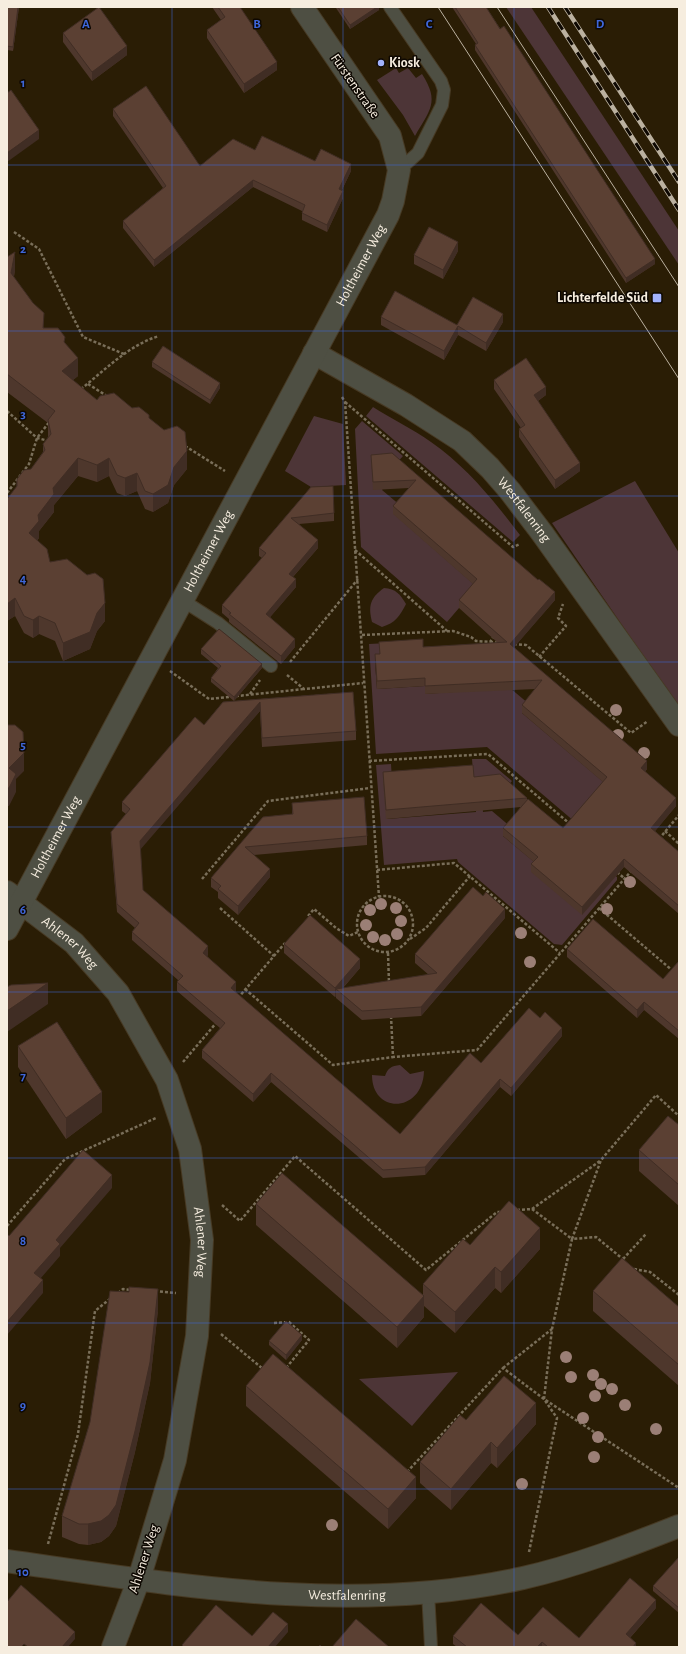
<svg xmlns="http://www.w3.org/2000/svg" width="686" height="1654" font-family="'Alegreya Sans',sans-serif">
	<rect width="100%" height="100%" fill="#2a1d05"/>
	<g fill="#4d3537">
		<path d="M506,7H531L679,231V265Z"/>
		<path d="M396,68L399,73L408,68L416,78L422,74C440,102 430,110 415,136L403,115L377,80Z"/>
		<path d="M373,407C392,419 413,429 431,442C467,467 494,501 520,535L513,542L366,416Z"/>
		<path d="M314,416L343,424L346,485L311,487L285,471Z"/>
		<path d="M362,421L403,456L395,465L382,490L401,506L394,514L477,587L447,622L361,547L355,429Z"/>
		<path d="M635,481L679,553V708L552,523Z"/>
		<path d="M384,588C396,589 400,594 406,604C400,616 395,623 382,627L372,622C368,606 370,598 384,588Z"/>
		<path d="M388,643L380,663H375L377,689L425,686V694L510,688L529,704L522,713L607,785L575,822L487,747L376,754L369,644Z"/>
		<path d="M472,759H486L512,781L506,788L481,785L483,812L492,811L511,827L503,836L538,865L609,871L617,877V880L562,945L554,944L458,862L457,859L384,865L376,765L391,764L392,780L387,819L476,812Z"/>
		<path d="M400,1065L410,1074L424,1071C423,1113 372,1115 372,1075L385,1076C388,1068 391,1066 400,1065Z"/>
		<path d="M458,1372L412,1426L359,1379Z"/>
	</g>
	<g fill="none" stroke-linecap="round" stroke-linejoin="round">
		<g stroke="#473a24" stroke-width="14">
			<g id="service">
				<path d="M390,7L441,81L444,90L442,105L418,153L399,170"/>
				<path d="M182,600L218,623L271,666"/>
				<path d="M428,1592L431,1647"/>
			</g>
		</g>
		<g stroke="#473a24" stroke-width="24">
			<g id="minor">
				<path id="s1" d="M314,353L406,405L462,441L490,468L510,491L542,533L679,725"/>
				<path id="s2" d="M7,892L74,943L118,993L167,1080L190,1149L202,1240L197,1336L175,1460L139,1579L113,1647"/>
				<path id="s3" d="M7,929L388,215L393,201L399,170L390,136L302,7"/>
				<path id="s4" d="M7,1561C177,1585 352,1616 523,1578C576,1566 628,1546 679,1526"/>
			</g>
		</g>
		<g stroke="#796e59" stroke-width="2.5" stroke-dasharray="3 2" stroke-linecap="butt">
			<path d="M14,232L39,249L83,337L124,354"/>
			<path d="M88,384L107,396"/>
			<path d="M81,389C105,370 129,345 159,336"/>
			<path d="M342,397L345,402L379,897"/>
			<path d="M345,402L513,547L520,544"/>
			<path d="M7,411L37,438L49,441"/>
			<path d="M185,446L225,471"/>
			<path d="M7,493L29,464L37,438L50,421"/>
			<path d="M355,550L447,631"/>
			<path d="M362,635L453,631L471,637L476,641L490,642L494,636"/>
			<path d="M490,642L502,643"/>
			<path d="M514,644L526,645L631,733L648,721"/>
			<path d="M539,657L566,626L558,618L563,604"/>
			<path d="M290,662L358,579"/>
			<path d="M170,671L209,699L304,689"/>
			<path d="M287,675L304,689L363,683"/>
			<path d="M250,694L260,680"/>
			<path d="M369,761L488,754L570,824"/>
			<path d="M665,831L679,844"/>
			<path d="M659,839L679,815"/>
			<path d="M377,870L454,863L560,953"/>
			<path d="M617,872L624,878"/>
			<path d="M202,879L268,801L370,788"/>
			<circle cx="385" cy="924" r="28"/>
			<path d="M220,908L274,956"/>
			<path d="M599,908L673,971"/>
			<path d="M308,916L314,909L336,928L349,936L358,932"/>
			<path d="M410,939L426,928L470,876"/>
			<path d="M388,953L389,983"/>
			<path d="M245,989L333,1065L393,1057"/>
			<path d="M238,998L285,943"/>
			<path d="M391,1016L393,1057L477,1050L632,870"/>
			<path d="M183,1062L217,1022"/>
			<path d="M222,1205L240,1221L295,1156L426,1270L497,1212H502"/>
			<path d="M532,1209L600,1161"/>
			<path d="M517,1210L532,1209L572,1239L601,1160L656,1095L679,1116"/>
			<path d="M7,1226L65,1159L156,1118"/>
			<path d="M623,1259L646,1234"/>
			<path d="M624,1260L596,1237L572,1239L552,1329L544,1399L679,1488"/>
			<path d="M634,1269L650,1272L679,1295"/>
			<path d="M155,1291L176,1293"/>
			<path d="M118,1293L123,1289L132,1290"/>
			<path d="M274,1323L289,1322L309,1340L286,1368"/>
			<path d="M221,1334L263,1369"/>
			<path d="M503,1368L552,1329"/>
			<path d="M407,1472L503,1368L544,1399L557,1418L529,1552"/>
			<path d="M48,1544L78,1434L95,1311L111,1298"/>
		</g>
		<use href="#service" stroke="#4e4f43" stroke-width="12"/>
		<use href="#minor" stroke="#4e4f43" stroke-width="22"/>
		<g stroke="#bbb1a0" stroke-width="1">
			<path d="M438,7L679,379"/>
			<path d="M497,7L679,287"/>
		</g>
		<g stroke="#bbb1a0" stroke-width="4.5">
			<g id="rail">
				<path d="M548,7L679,210"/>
				<path d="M565,7L679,182"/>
			</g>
		</g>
		<use href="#rail" stroke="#0e0802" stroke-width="3" stroke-dasharray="9" stroke-linecap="butt"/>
	</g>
	<g fill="#9b7f76">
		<circle cx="616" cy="710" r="6"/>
		<circle cx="618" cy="735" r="6"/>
		<circle cx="644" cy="753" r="6"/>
		<circle cx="630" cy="882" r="6"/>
		<circle cx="381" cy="904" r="6"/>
		<circle cx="396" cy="908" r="6"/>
		<circle cx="607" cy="909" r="6"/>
		<circle cx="370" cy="910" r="6"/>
		<circle cx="401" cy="921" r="6"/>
		<circle cx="366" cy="925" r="6"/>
		<circle cx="521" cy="933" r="6"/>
		<circle cx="397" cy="934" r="6"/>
		<circle cx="373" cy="937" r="6"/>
		<circle cx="385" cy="940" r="6"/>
		<circle cx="530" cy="962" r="6"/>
		<circle cx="566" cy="1357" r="6"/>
		<circle cx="593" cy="1375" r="6"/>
		<circle cx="571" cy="1377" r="6"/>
		<circle cx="601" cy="1384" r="6"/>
		<circle cx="612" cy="1389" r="6"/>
		<circle cx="595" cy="1396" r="6"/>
		<circle cx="625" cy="1405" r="6"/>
		<circle cx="583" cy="1418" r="6"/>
		<circle cx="656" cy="1429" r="6"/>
		<circle cx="598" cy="1437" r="6"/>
		<circle cx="594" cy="1457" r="6"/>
		<circle cx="522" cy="1484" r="6"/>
		<circle cx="332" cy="1525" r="6"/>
	</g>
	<g fill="#4e372c">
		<path d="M7,7H19L13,51L7,50Z"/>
		<path d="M212,7H240L277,70L244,93L207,38V30L221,20Z"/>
		<path d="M336,7H379V10L350,29L336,8Z"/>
		<path d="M452,7H486L655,264L626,283L475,50V45L476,44Z"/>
		<path d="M63,33L127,55L92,81L63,42Z"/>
		<path d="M113,109L200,166L255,150L315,161L351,171L342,190L343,198L327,232L302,220V211L253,187L154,267L123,228V221L163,188L113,116Z"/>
		<path d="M458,251L443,279L414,264V255Z"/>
		<path d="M7,257L15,270L14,277L44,328L65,343L78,376L73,380L97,400L132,408L149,418L187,469L174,485L168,503L153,512L145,509L137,491L125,496L117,493L109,476L97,482L78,476L54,505V512L39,531V538L37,541L50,562L105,621L97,631L90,649L63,661L55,641L39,634L33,638L24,633L15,616L7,621L17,479L31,469L43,452V444L48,437V423L7,392Z"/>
		<path d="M381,317L457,325L503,322L486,351L458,335L444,360L381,325Z"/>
		<path d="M152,362L220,388L210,404L152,367Z"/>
		<path d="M494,380L546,395L538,401L580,471L555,489L519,437V429L521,428L494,389Z"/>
		<path d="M392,453L555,600L514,647L647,769L645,772L676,806L655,831L679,852V914L624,867L582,915L531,872V864L534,862L503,836V828L521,807L386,819L383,781V772L474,777L527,798V800L563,828L603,782L522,713V705L535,689L425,694V686L377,689L375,654H379V642L423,647L498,643L459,608V600L473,584L393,514V506L409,488L373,490L371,455Z"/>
		<path d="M311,487L334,513V521L299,524L318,548L293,577L296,587L270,617L295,647L281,664L229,622V619L222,613V605L262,558L259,556V548Z"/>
		<path d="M201,649L262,668L234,701L211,682V678L218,668L201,654Z"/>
		<path d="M353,692L356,731V740L262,747L260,711L140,849L143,890L208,955L207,956L236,991L235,992L400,1134L481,1063L562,1036L511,1096L500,1087L425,1175L383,1178L271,1082L253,1102L202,1058V1050L220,1028L177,991V982L178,980L132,940V932L135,928L117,912L111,840V832L126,814L122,811V802L204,725L223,702Z"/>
		<path d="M292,803L367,836V845L254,855L270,877L238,915L218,898V892L211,887V878L263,817L292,814Z"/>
		<path d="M505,918L421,1016L362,1020L336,998V996L335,997L284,953V944L360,968L343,988L429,975L415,963V954Z"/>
		<path d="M567,949L663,979L679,961V1039L644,1010L637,1018L567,957Z"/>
		<path d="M18,1046L102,1112L66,1139L18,1067Z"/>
		<path d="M679,1125V1206L639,1171V1150Z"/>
		<path d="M256,1204L423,1295V1284L470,1245L540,1249L501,1293L495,1288L455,1333L424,1306V1317L397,1348L256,1225Z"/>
		<path d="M593,1291L679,1307V1386L593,1311Z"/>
		<path d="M158,1310L150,1383L135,1452L116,1526L109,1536L101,1542L88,1545L79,1544L62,1537V1516Z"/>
		<path d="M302,1340L286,1360L269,1345V1341Z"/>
		<path d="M246,1386L416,1498L388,1529L246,1406Z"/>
		<path d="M466,1420L536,1424L497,1468L491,1463L451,1510L420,1483V1462Z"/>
		<path d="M679,1557V1613L653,1591V1586Z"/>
		<path d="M656,1608L630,1638L636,1647H457L453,1644V1636L518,1635L579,1638Z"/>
	</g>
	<g fill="#402d24">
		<path d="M18,7H19L13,51V47Z"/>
		<path d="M377,7H379V10L350,29V25Z"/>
		<path d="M127,46V55L92,81V72Z"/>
		<path d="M277,62V70L244,93V84Z"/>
		<path d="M39,130V139L7,162V153Z"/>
		<path d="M351,164V171L339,196V189Z"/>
		<path d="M253,180V187L154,267V260Z"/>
		<path d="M343,191V198L327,232V225Z"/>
		<path d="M458,242V251L443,279V270Z"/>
		<path d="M15,252V270L11,291V273Z"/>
		<path d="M655,259V264L626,283V278Z"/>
		<path d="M503,314V322L486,351V343Z"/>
		<path d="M458,326V335L444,360V351Z"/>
		<path d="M78,358V376L62,389V371Z"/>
		<path d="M220,383V388L210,404V400Z"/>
		<path d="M546,387V395L534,403V395Z"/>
		<path d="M187,451V469L174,485L168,503L153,512V494Z"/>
		<path d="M78,458V476L54,505V512L39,531V538L29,551V533L38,515L53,488Z"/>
		<path d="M109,458V476L97,482V465Z"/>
		<path d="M580,463V471L555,489V480Z"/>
		<path d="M137,473V491L125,496V478Z"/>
		<path d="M318,540V548L289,581V574Z"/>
		<path d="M296,579V587L266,622V614Z"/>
		<path d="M555,592V600L510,652V644Z"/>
		<path d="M15,598V616L7,621V604Z"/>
		<path d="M105,603V621L97,631L90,649L63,661V643L97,613Z"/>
		<path d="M39,616V634L33,638V620Z"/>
		<path d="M295,639V647L281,664V656Z"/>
		<path d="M262,664V668L234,701V697Z"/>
		<path d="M260,702V711L140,850V841Z"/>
		<path d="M24,753V771L16,779V792L9,806H7V788L9,768Z"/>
		<path d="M647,761V769L641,777V768Z"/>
		<path d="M676,798V806L651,836V828Z"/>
		<path d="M624,859V867L582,915V907Z"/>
		<path d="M270,869V877L238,915V906Z"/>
		<path d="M505,909V918L421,1016V1007Z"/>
		<path d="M208,946V955L203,961V953Z"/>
		<path d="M360,959V968L339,992L336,989V996L335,997V988Z"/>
		<path d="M236,982V991L231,997V988Z"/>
		<path d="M48,983V1004L7,1032V1011Z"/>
		<path d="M644,1002V1010L637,1018V1010Z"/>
		<path d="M562,1028V1036L511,1096V1088Z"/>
		<path d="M271,1073V1082L253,1102V1094Z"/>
		<path d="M500,1079V1087L425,1175V1167Z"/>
		<path d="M102,1092V1112L66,1139V1118Z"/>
		<path d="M112,1175V1188L60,1248V1256L34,1286V1273L56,1240Z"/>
		<path d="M540,1228V1249L501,1293V1272Z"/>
		<path d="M495,1267V1288L455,1333V1312Z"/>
		<path d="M43,1280V1293L7,1335V1322Z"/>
		<path d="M158,1289V1310L150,1383L135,1452L116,1526L109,1536L101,1542L88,1545V1524Z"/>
		<path d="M424,1296V1317L397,1348V1327Z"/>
		<path d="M302,1335V1340L286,1360V1355Z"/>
		<path d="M536,1403V1424L497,1468V1448Z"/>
		<path d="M491,1442V1463L451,1510V1489Z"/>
		<path d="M416,1477V1498L388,1529V1509Z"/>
		<path d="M656,1600V1608L626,1642V1634Z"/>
		<path d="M288,1624V1632L275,1647H268Z"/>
		<path d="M75,1632V1639L68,1647H62Z"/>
		<path d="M542,1642V1647H537Z"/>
		<path d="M636,1643V1647H633Z"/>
	</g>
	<g fill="#5b4033" stroke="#402d24">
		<path d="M7,7H18L13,47L7,46Z"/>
		<path d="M99,7L127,46L92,72L63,33Z"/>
		<path d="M218,7H240L277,62L244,84L207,30L225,17Z"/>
		<path d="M338,7H377L350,25Z"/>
		<path d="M455,7H486L500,29L504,26L655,259L626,278L475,45L478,43Z"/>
		<path d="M146,86L200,166L233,139L255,150L262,136L315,161L321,149L351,164L339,189L343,191L327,225L302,213L305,205L253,180L154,260L123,221L166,186L113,109Z"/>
		<path d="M11,90L39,130L7,153V93Z"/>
		<path d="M429,227L458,242L443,270L414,255Z"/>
		<path d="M15,252L11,273L33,303L44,313L43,328H58L65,337L64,342L78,358L62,371L97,400L100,396L114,393L132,408L139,407L149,415V418L164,430L177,426L185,432L187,451L174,467L168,485L153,494L145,491L137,473L125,478L117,475L109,458L97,465L78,458L53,488L54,494L38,515L39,521L29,533L47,549L50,562L67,559L87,575L95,573L103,579L105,603L97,613L90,632L63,643L55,623L39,616L33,620L24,616L15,598L7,604V499L17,486V479L24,470L31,469L45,450L43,444L51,434L48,420L55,411L7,374V257Z"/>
		<path d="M395,291L457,325L473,297L503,314L486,343L458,326L444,351L381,317Z"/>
		<path d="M163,346L220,383L210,400L152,362Z"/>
		<path d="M526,358L546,387L534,395L580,463L555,480L519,429L525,425L494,380Z"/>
		<path d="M392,453L538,580L539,579L555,592L510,644L647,761L641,768L676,798L651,828L679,852V906L624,859L582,907L531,864L538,857L503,828L528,799L563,828L607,777L522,705L542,680L425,686V678L377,681L375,654H380L379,642L423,639V647L507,642L459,600L477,579L393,506L416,480L373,482L371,455Z"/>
		<path d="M333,486L334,513L291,518L318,540L289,574L296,579L266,614L295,639L281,656L229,614L231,613L222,605L266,553L259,548L311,487Z"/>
		<path d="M219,629L262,664L234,697L211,678L221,666L201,649Z"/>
		<path d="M353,692L356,731L262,738L260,702L140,841L143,890L208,946L203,953L236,982L231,988L400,1134L470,1053L481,1063L529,1008L540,1018L545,1012L562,1028L511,1088L500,1079L425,1167L383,1170L271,1073L253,1094L202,1050L225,1023L177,982L183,976L132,932L139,923L117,904L111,832L130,809L122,802L195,717L204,725L223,702Z"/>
		<path d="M7,725H15L23,732L24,753L9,768L16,774L9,788H7Z"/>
		<path d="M473,765L474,777L500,774L527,798L386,810L383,772Z"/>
		<path d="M364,797L367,836L245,847L270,869L238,906L218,889L221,886L211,878L263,817L293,814L292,803Z"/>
		<path d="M473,887L483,896L486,892L505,909L421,1007L362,1011L336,989L437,973L415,954Z"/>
		<path d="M310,915L360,959L335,988L284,944Z"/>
		<path d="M593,919L663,979L679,961V1031L644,1002L637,1010L567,949Z"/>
		<path d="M48,983L7,1011V987L11,985Z"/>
		<path d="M57,1022L102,1092L66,1118L18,1046Z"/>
		<path d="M668,1116L679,1125V1185L639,1150Z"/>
		<path d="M83,1150L112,1175L56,1240L60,1244L34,1273L43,1280L7,1322V1234L9,1236Z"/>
		<path d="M282,1173L424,1296L397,1327L256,1204Z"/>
		<path d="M509,1201L540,1228L501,1272L495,1267L455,1312L423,1284L463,1239L470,1245Z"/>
		<path d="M622,1258L679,1307V1365L593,1291Z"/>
		<path d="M129,1287L158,1289L150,1362L135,1431L116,1505L109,1515L101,1521L88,1524H79L62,1516L90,1422L110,1291L129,1292Z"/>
		<path d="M286,1321L302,1335L286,1355L269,1341Z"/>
		<path d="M273,1354L416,1477L388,1509L246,1386Z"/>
		<path d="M504,1376L536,1403L497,1448L491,1442L451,1489L420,1462L460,1415L466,1420Z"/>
		<path d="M679,1557V1608L653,1586Z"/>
		<path d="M630,1578L656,1600L626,1634L636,1643L633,1647H548L542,1642L537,1647H467L453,1636L481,1603L518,1635L543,1607L579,1638Z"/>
		<path d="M21,1585L75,1632L62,1647H28L24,1644L21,1647H7V1602Z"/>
		<path d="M216,1605L252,1636L273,1612L288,1624L268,1647H184L182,1645Z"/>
		<path d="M356,1619L389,1647H332Z"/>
		<path d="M320,1645L322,1647H318Z"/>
	</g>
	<path fill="none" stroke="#3e66d9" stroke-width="1" stroke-opacity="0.55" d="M172,7V1647M343,7V1647M514,7V1647M7,165H679M7,331H679M7,496H679M7,662H679M7,827H679M7,992H679M7,1158H679M7,1323H679M7,1489H679"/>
	<g fill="#a2b2fd" stroke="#0e0802" stroke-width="1.5">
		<circle cx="381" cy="63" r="4"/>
		<rect x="652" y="293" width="10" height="10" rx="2"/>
	</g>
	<g text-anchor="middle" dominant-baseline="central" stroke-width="3" stroke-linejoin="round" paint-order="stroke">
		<g font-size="14" font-weight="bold" fill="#f6eddf" stroke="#0e0802" text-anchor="start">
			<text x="389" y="63">Kiosk</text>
			<text x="648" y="298" text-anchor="end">Lichterfelde Süd</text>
		</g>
		<g font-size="14" fill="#f6eddf" stroke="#0e0802">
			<text transform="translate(355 86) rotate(55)">Fürstenstraße</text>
			<text stroke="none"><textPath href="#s3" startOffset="752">Holtheimer Weg</textPath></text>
			<text stroke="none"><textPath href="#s1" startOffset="265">Westfalenring</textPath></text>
			<text stroke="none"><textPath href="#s3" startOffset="428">Holtheimer Weg</textPath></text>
			<text stroke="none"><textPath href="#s3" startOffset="104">Holtheimer Weg</textPath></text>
			<text stroke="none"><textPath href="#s2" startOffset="81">Ahlener Weg</textPath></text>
			<text stroke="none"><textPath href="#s2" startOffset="417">Ahlener Weg</textPath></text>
			<text transform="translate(144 1559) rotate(-72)">Ahlener Weg</text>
			<text stroke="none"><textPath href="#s4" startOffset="342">Westfalenring</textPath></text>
		</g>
	</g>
	<g font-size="13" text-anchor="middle" font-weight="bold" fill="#3e66d9" stroke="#0e0802" stroke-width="3" stroke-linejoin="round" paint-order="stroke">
		<text x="86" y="28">A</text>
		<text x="257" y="28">B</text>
		<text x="429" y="28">C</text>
		<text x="600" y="28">D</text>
		<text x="23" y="87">1</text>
		<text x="23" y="253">2</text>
		<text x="23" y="418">3</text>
		<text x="23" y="583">4</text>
		<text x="23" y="749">5</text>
		<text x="23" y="914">6</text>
		<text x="23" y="1080">7</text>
		<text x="23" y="1245">8</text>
		<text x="23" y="1410">9</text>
		<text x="23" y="1576">10</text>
	</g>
	<rect width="686" height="1654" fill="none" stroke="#f6eddf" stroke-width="16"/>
</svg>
